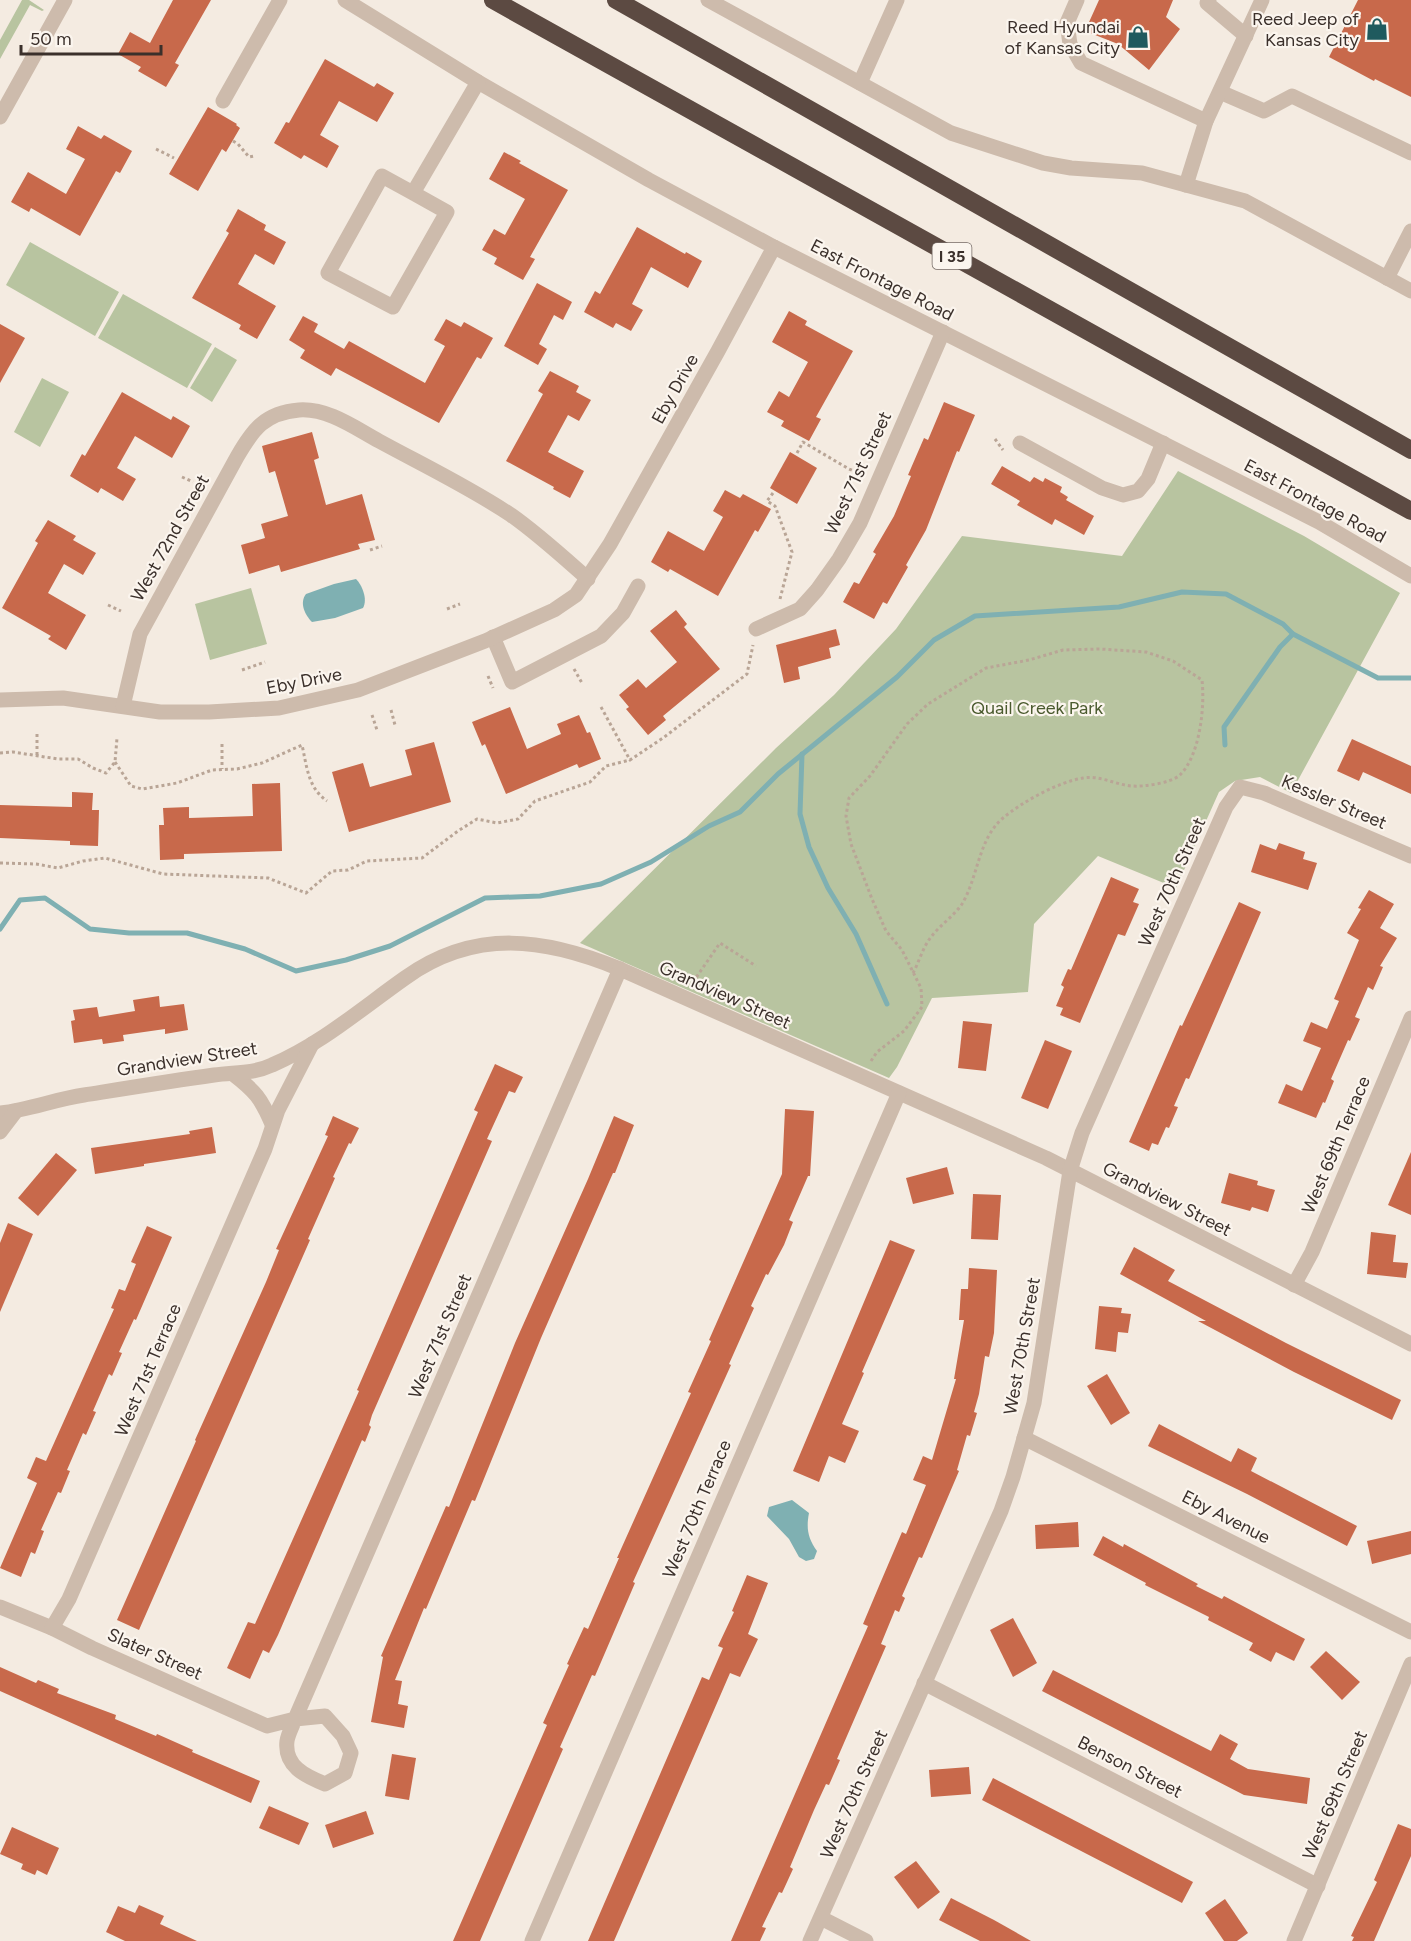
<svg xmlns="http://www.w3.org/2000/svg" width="1411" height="1941" font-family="Figtree,sans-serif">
	<rect width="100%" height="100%" fill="#f4ebe1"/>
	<g fill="#b8c4a0">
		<path d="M22,0H29L44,10L42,11L30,5L0,59V40Z"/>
		<path d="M30,242L119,292L95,336L6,285Z"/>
		<path d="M123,294L212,344L187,388L98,338Z"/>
		<path d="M215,347L237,360L212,402L190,388Z"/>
		<path d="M42,378L69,392L40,447L14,432Z"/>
		<path d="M1178,471L1304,536L1400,593L1291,793L1260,777L1235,781L1219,792L1176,888L1098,856L1034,924L1028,992L932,998L897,1067L889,1078L580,943L776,748L834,695L896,629L962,536L1122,556Z"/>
		<path d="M251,588L267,644L210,660L195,604Z"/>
	</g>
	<g fill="#7fb0b2">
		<path d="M356,579C362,585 368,599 363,608L335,618L312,622C305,615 299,603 306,594L334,584Z"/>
		<path d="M792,1500L809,1513C806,1529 808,1538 817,1551L814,1559L806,1561L799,1557L789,1539L767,1516L769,1507Z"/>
	</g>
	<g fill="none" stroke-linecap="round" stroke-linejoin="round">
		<g stroke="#7fb0b2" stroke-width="5">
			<path d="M1225,745L1224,727L1280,647L1293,634"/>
			<path d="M802,754L800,814L809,847L828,888L856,934L887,1004"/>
			<path d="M0,929L20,900L45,898L90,929L129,933H187L245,949L296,971L346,960L390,946L485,898L540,896L601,884L651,862L709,826L740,812L778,774L897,677L934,640L975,616L1119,607L1182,592L1226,594L1283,624L1293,634L1378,678H1411"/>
		</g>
	</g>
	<g fill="#c8694b">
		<path d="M173,0H211L175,63L179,65L166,87L138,71L141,67L118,54L130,32L150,43Z"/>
		<path d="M1099,0H1173L1166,17L1180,29L1149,70L1118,44L1085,31Z"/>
		<path d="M1358,0H1411V97L1375,79L1374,81L1329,57Z"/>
		<path d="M325,59L374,87L377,83L394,93L377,122L339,101L320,135L339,146L327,168L304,155L301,159L274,143L286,122L289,123Z"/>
		<path d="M208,107L237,124L236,125L240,128L226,152L222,149L198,191L169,174Z"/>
		<path d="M78,126L101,139L104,135L132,151L120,173L116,171L80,236L31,208L29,212L11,202L28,172L66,194L85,159L66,149Z"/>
		<path d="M504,152L521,161L519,163L568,190L530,257L535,259L523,280L494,264L497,258L482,250L494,229L505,235L525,199L489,179Z"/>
		<path d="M238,209L266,225L264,230L286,242L274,265L255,254L238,284L276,306L257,339L239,329L241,325L192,298L229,233L226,231Z"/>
		<path d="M637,227L685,254L686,252L702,261L688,288L651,267L632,304L643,310L631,331L616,323L613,328L584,312L595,291L600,294Z"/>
		<path d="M537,283L572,302L563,320L554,315L539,344L547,349L538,365L504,346Z"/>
		<path d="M789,311L807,321L805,325L853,351L816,417L821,419L809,441L781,426L784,421L767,412L779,391L789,397L808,362L772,342Z"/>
		<path d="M303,316L318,324L314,332L344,349L349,341L425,383L445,346L434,340L446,319L461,327L464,322L493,338L481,359L477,357L439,423L336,368L331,376L300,358L305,350L289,340Z"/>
		<path d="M0,324L25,338L0,383Z"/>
		<path d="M550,371L579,386L576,392L591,400L579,421L568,415L548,452L584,471L570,498L553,489L554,487L506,461L543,394L538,391Z"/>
		<path d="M122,392L171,420L173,416L190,426L172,458L135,436L117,468L136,479L123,501L101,488L98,493L70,476L82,454L85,456Z"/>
		<path d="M944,402L975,415L959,452L957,451L926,530L906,565L908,567L887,604L883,602L874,619L843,602L854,582L859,584L876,554L873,552L894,516L911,476L908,475L924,438L928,440Z"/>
		<path d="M312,432L319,458L314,460L326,505L362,494L375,540L358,544L360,549L281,572L279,565L249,574L241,545L265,538L261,524L288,516L275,471L269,473L262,446Z"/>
		<path d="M790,452L817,468L797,504L770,488Z"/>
		<path d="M1002,466L1030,482L1034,477L1043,482L1045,478L1062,487L1060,492L1068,497L1066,500L1094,516L1084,535L1055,519L1052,525L1017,505L1020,501L991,484Z"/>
		<path d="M725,490L740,498L743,494L771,509L758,532L755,530L718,596L670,569L668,572L651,562L668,531L704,551L723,517L713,511Z"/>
		<path d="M48,520L76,536L73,540L96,553L83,575L64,564L48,593L86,615L66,650L48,639L51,636L2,608L38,543L35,541Z"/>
		<path d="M676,610L687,624L684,627L720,669L663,716L666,720L648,735L626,709L629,707L619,695L638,679L646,688L677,662L650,631Z"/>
		<path d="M836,629L840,645L829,648L831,658L798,667L800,679L784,683L776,645Z"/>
		<path d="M510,707L527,749L561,734L557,724L579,715L587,733L590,732L601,759L579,768L577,764L506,794L485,744L482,746L472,722Z"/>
		<path d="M1352,739L1411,766V794L1363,772L1359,781L1337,771Z"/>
		<path d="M434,742L451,802L349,832L332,772L363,763L370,787L412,775L405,750Z"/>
		<path d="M280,783L282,851L184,854V859L160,860L159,825H164L163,808L189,807V818L253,816L252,784Z"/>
		<path d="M72,792L93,793L92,810H99L98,846L70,845V841L0,838V805L72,807Z"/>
		<path d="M1279,843L1305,852L1303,859L1317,863L1308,890L1251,872L1260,844L1276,850Z"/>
		<path d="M1111,877L1139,889L1133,902L1139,904L1125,936L1118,934L1080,1023L1060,1015L1063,1008L1056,1006L1064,987L1061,985L1068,969L1071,970Z"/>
		<path d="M1369,890L1394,904L1380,928L1397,938L1380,966L1383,967L1373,990L1368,987L1355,1017L1360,1019L1350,1041L1348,1040L1331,1079L1334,1081L1325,1103L1323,1102L1316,1118L1278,1103L1286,1084L1302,1091L1321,1048L1303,1041L1311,1022L1327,1029L1339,1001L1334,999L1359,940L1347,933L1361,909L1358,908Z"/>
		<path d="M1239,902L1261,912L1189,1079L1186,1078L1174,1106L1178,1107L1169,1128L1166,1127L1158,1145L1152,1143L1149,1151L1129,1142L1180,1025L1182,1026Z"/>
		<path d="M159,996L160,1007L184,1004L188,1030L165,1034V1029L123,1035L124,1041L103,1044L102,1039L74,1043L71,1021L75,1020L73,1010L97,1007L99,1017L135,1011L133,1000Z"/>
		<path d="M963,1021L992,1024L986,1071L958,1068Z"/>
		<path d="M1045,1040L1072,1051L1048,1109L1021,1098Z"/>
		<path d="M495,1064L523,1077L515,1093L509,1091L487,1139L492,1141L372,1415L369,1425L371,1427L365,1442L362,1440L278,1635L269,1653L263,1650L250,1679L227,1668L248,1622L255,1624L359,1391L357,1390L478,1112L474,1110Z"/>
		<path d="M785,1109L814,1111L810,1176H808L789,1220L793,1222L784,1245L768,1275L766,1274L751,1306L754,1308L729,1364L731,1365L633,1582L635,1583L595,1676L592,1675L560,1747L563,1749L480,1941H453L547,1725L543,1723L569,1665L567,1664L584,1627L588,1629L619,1558H617L691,1393L688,1392L711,1341L709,1340L782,1174Z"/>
		<path d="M333,1116L359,1128L351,1144L349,1143L333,1177L335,1178L308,1239L310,1240L139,1630L117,1620L196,1441L195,1440L266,1282L279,1250L276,1249L328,1136L325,1135Z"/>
		<path d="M614,1116L634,1125L615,1173H613L541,1338L475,1501L472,1500L426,1609L424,1608L395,1680L402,1681L398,1704L408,1706L404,1728L371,1722L383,1657L381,1656L446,1506L449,1507L515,1343L588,1179Z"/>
		<path d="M212,1127L216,1153L144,1164V1166L95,1174L91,1148L190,1134L189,1131Z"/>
		<path d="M1411,1152V1215L1388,1205Z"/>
		<path d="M56,1153L77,1170L38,1216L18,1198Z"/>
		<path d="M947,1167L954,1194L913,1204L906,1178Z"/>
		<path d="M1229,1173L1258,1181L1257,1185L1275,1190L1268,1212L1252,1207L1250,1211L1221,1203Z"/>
		<path d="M973,1194L1001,1195L998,1240L971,1239Z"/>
		<path d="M8,1223L33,1234L0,1312V1243Z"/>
		<path d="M147,1226L172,1237L136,1320L134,1319L119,1352L122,1353L112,1376L109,1374L93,1411L96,1412L86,1435L83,1433L67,1470L70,1471L61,1493L58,1492L41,1530L44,1531L35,1554L31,1552L21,1577L0,1568L37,1483L27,1478L36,1457L46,1461L114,1309L111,1308L119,1289L125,1291L136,1264L131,1262Z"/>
		<path d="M1371,1232L1396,1235L1393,1262L1408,1263L1406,1278L1367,1274Z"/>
		<path d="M890,1240L915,1250L862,1372L864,1373L842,1424L859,1431L845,1463L829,1456L819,1482L793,1471Z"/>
		<path d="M1134,1247L1175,1270L1168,1281L1286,1343L1401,1400L1392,1420L1294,1372L1198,1321H1206L1120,1274Z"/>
		<path d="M969,1268L997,1270L994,1333L989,1357L985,1356L979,1394L974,1412L977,1413L970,1436L967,1435L957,1470L959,1471L922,1558L919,1557L902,1596L905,1598L899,1612L895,1610L881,1644L886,1646L837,1759L840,1760L829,1785L826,1784L814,1810L790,1867L793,1869L782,1893L779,1892L762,1927L766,1928L760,1941H731L868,1626L863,1624L879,1586L902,1532L906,1534L926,1485L913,1480L923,1456L932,1460L956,1379H954L964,1320H959L961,1289H968Z"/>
		<path d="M1099,1306L1122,1308L1121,1313L1131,1314L1128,1333L1118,1332L1116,1352L1095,1349Z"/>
		<path d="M1107,1374L1130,1413L1111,1425L1087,1386Z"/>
		<path d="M1159,1424L1231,1462L1238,1448L1257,1458L1251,1471L1357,1526L1347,1546L1247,1494L1148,1446Z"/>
		<path d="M1078,1522L1079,1547L1036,1549L1035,1525Z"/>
		<path d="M1411,1531V1554L1372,1564L1367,1541Z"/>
		<path d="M1103,1536L1123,1547L1124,1544L1198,1584L1196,1586L1222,1599L1224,1596L1305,1639L1294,1661L1276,1652L1271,1662L1249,1650L1253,1643L1208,1620L1209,1617L1145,1585L1146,1583L1093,1555Z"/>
		<path d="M747,1575L768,1583L748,1634L758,1639L740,1677L730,1673L614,1941H588L702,1677L709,1680L723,1648L718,1646L734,1612L732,1611Z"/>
		<path d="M1013,1618L1037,1663L1013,1677L990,1630Z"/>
		<path d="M1326,1651L1360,1682L1342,1700L1310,1667Z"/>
		<path d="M0,1667L36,1683L38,1680L59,1689L57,1693L116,1715L115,1719L156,1736L157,1734L193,1750L192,1752L260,1781L251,1803L0,1691Z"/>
		<path d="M1053,1670L1211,1751L1220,1734L1238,1744L1230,1759L1248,1769L1310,1778L1307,1804L1244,1795L1042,1691Z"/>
		<path d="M392,1754L416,1758L409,1800L385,1796Z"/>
		<path d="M969,1767L971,1794L931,1797L929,1770Z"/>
		<path d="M993,1778L1193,1882L1182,1903L982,1800Z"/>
		<path d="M269,1806L309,1823L299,1845L259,1828Z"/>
		<path d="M366,1811L374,1834L333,1848L325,1825Z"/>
		<path d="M1398,1824L1411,1829V1856L1374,1941H1352L1354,1937L1351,1936L1377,1882L1374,1880Z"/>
		<path d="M12,1827L59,1848L47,1875L37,1870L35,1875L21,1869L23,1864L0,1854Z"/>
		<path d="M916,1861L940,1892L918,1909L894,1877Z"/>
		<path d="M951,1898L994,1920L1031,1941H980L939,1920Z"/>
		<path d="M1225,1899L1248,1933L1237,1941H1224L1205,1913Z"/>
		<path d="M139,1905L164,1916L160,1924L197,1941H125L106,1932L118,1906L135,1913Z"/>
	</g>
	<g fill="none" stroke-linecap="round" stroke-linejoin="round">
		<g stroke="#b9a596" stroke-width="3" stroke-dasharray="3 3" stroke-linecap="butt">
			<path d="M233,141L238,144L249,157L254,156"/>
			<path d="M156,149L174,158"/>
			<path d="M995,439L1003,450"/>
			<path d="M797,453L803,442L849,469L863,475"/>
			<path d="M182,477L193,482"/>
			<path d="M773,493L767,501L775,506L792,552L780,599"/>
			<path d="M370,550L382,546"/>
			<path d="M108,605L121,611"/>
			<path d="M447,609L460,604"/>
			<path d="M574,669L582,683"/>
			<path d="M242,670L265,662"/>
			<path d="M488,676L493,688"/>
			<path d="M601,707L630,760L663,738L747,674L753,645"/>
			<path d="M391,710L395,725"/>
			<path d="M372,715L377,730"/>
			<path d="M222,744V769"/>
			<path d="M0,753L13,752L58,759H78L93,768L106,773L115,762L117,738"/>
			<path d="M37,755V731"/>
			<path d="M115,762L131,786L142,789L177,783L212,770L237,769L262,763L302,745C307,767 308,788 327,801"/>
			<path d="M0,863L36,864L58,868L83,861L105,858L163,874L268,878L306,893L332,871L348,870L367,861L422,858L458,831L477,819L497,823L518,819L535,801L590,782L606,766L630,760"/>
			<path d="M693,982L720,943L756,966"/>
			<path d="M871,1061L877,1052L904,1031L922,1007L921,988L902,950L886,931L872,899L851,844L846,816L849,798L870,776L907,724L928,704L986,668L1029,660L1063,650L1100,649L1146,652L1173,661L1202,680C1205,707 1200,755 1180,775C1171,783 1144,787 1132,786C1116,785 1100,775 1083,778C1058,782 1022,802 1003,818C978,839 978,878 962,904C954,916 940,925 931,937C923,947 919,962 913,973"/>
		</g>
		<g stroke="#cdbbac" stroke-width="15">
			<path d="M345,0L478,82L649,180L774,247L1319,522L1411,576"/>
			<path d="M708,0L951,133L1043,163L1071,168L1142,173L1245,201L1411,291"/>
			<path d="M1077,0L1067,23L1070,44L1081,63L1206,121"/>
			<path d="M1209,0L1207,3L1246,36"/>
			<path d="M860,83L897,0"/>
			<path d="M1220,92L1264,111L1292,96L1411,153"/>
			<path d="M223,101L280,0"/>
			<path d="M0,117L65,0"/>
			<path d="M1186,185L1206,121L1262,0"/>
			<path d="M413,193L382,176L328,273L393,307L447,212L413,193L478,82"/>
			<path d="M1387,278L1411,231"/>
			<path d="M1020,443L1102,488L1123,495L1138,491L1148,479L1163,443"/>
			<path d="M756,629L800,609L817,590L839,559L860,523L943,332"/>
			<path d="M493,637L512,682L601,636L623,613L638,586"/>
			<path d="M0,700L63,698L160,712H209L279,708L358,690L485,641L554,610L576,595L610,544L718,351L774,247"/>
			<path d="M123,706L140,634L237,457C253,429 265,413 299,410C328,408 355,428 379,441C423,465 469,487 511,515C538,534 563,557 588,579"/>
			<path d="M233,1074C255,1091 261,1098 272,1124"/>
			<path d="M0,1113C28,1110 56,1099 84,1095C128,1088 171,1081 214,1075C235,1072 253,1074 272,1065C321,1044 361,1009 405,978C475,928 545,938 620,969L1046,1158L1411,1344"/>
			<path d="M0,1132L16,1111"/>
			<path d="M1294,1285L1312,1252L1411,1018"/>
			<path d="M1024,1438L1411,1632"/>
			<path d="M0,1607L52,1628L92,1648L267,1726L295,1719L325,1716L343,1736L351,1753L345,1773L325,1784C305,1776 284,1766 287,1741C288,1734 293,1725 295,1719L620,969"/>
			<path d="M52,1628L69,1599L265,1149L278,1110L312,1044"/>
			<path d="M924,1683L1318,1886"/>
			<path d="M821,1918L866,1941"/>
			<path d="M532,1941L899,1093"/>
			<path d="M810,1941L1001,1511L1013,1477L1034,1403L1070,1171L1082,1133L1226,807L1240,787L1264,793L1411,856"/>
			<path d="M1294,1941L1411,1664"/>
		</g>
		<g stroke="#5c4a42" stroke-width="18">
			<path d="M493,0L1411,511"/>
			<path d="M616,0L1411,450"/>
		</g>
	</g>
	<defs>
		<g id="shop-bare" transform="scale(1.8)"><path d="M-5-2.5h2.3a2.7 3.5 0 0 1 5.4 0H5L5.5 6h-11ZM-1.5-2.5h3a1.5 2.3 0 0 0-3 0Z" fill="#1f5a5e" stroke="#fbf5ee" stroke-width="2.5" paint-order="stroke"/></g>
	</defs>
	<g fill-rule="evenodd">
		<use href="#shop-bare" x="1377" y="29"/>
		<use href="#shop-bare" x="1138" y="37"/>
	</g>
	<g text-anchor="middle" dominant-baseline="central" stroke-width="4.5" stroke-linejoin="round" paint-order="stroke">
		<rect fill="#fbf5ee" stroke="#756b66" stroke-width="1.5" x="932.5" y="243" width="39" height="26" rx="4.5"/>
		<g font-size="16" font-weight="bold" fill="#3b302b">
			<text x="952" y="256">I 35</text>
		</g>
		<g font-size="18" fill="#3b302b" stroke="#fbf5ee" text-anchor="end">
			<text x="1359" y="19">Reed Jeep of<tspan x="1359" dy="21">Kansas City</tspan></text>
			<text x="1120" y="27">Reed Hyundai<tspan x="1120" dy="21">of Kansas City</tspan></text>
		</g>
		<g font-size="18" fill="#3b302b" stroke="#fbf5ee">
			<text transform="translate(882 280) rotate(27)">East Frontage Road</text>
			<text transform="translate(675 389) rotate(-61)">Eby Drive</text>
			<text transform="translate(858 473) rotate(-65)">West 71st Street</text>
			<text transform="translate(1315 501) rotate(28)">East Frontage Road</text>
			<text transform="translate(170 538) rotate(-61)">West 72nd Street</text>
			<text transform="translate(304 681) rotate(-11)">Eby Drive</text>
			<text transform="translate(1334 802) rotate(23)">Kessler Street</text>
			<text transform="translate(1172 882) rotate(-66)">West 70th Street</text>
			<text transform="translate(725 995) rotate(24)">Grandview Street</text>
			<text transform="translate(187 1059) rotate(-9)">Grandview Street</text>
			<text transform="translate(1336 1145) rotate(-67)">West 69th Terrace</text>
			<text transform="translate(1167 1199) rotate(27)">Grandview Street</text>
			<text transform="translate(440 1336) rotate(-67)">West 71st Street</text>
			<text transform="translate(1022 1346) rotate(-80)">West 70th Street</text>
			<text transform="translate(148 1370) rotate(-67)">West 71st Terrace</text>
			<text transform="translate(697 1509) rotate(-67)">West 70th Terrace</text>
			<text transform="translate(1226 1517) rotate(27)">Eby Avenue</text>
			<text transform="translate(155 1654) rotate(24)">Slater Street</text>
			<text transform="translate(1130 1767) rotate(27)">Benson Street</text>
			<text transform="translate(854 1794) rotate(-66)">West 70th Street</text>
			<text transform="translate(1335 1795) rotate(-67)">West 69th Street</text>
		</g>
		<g font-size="18" fill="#4a5a2e" stroke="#fbf5ee">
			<text x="1037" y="708">Quail Creek Park</text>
		</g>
	</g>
	<path d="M21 45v9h140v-9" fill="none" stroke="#3b302b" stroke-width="3"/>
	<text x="30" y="45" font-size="18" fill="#3b302b" stroke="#fbf5ee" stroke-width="4.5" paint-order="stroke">50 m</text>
</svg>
